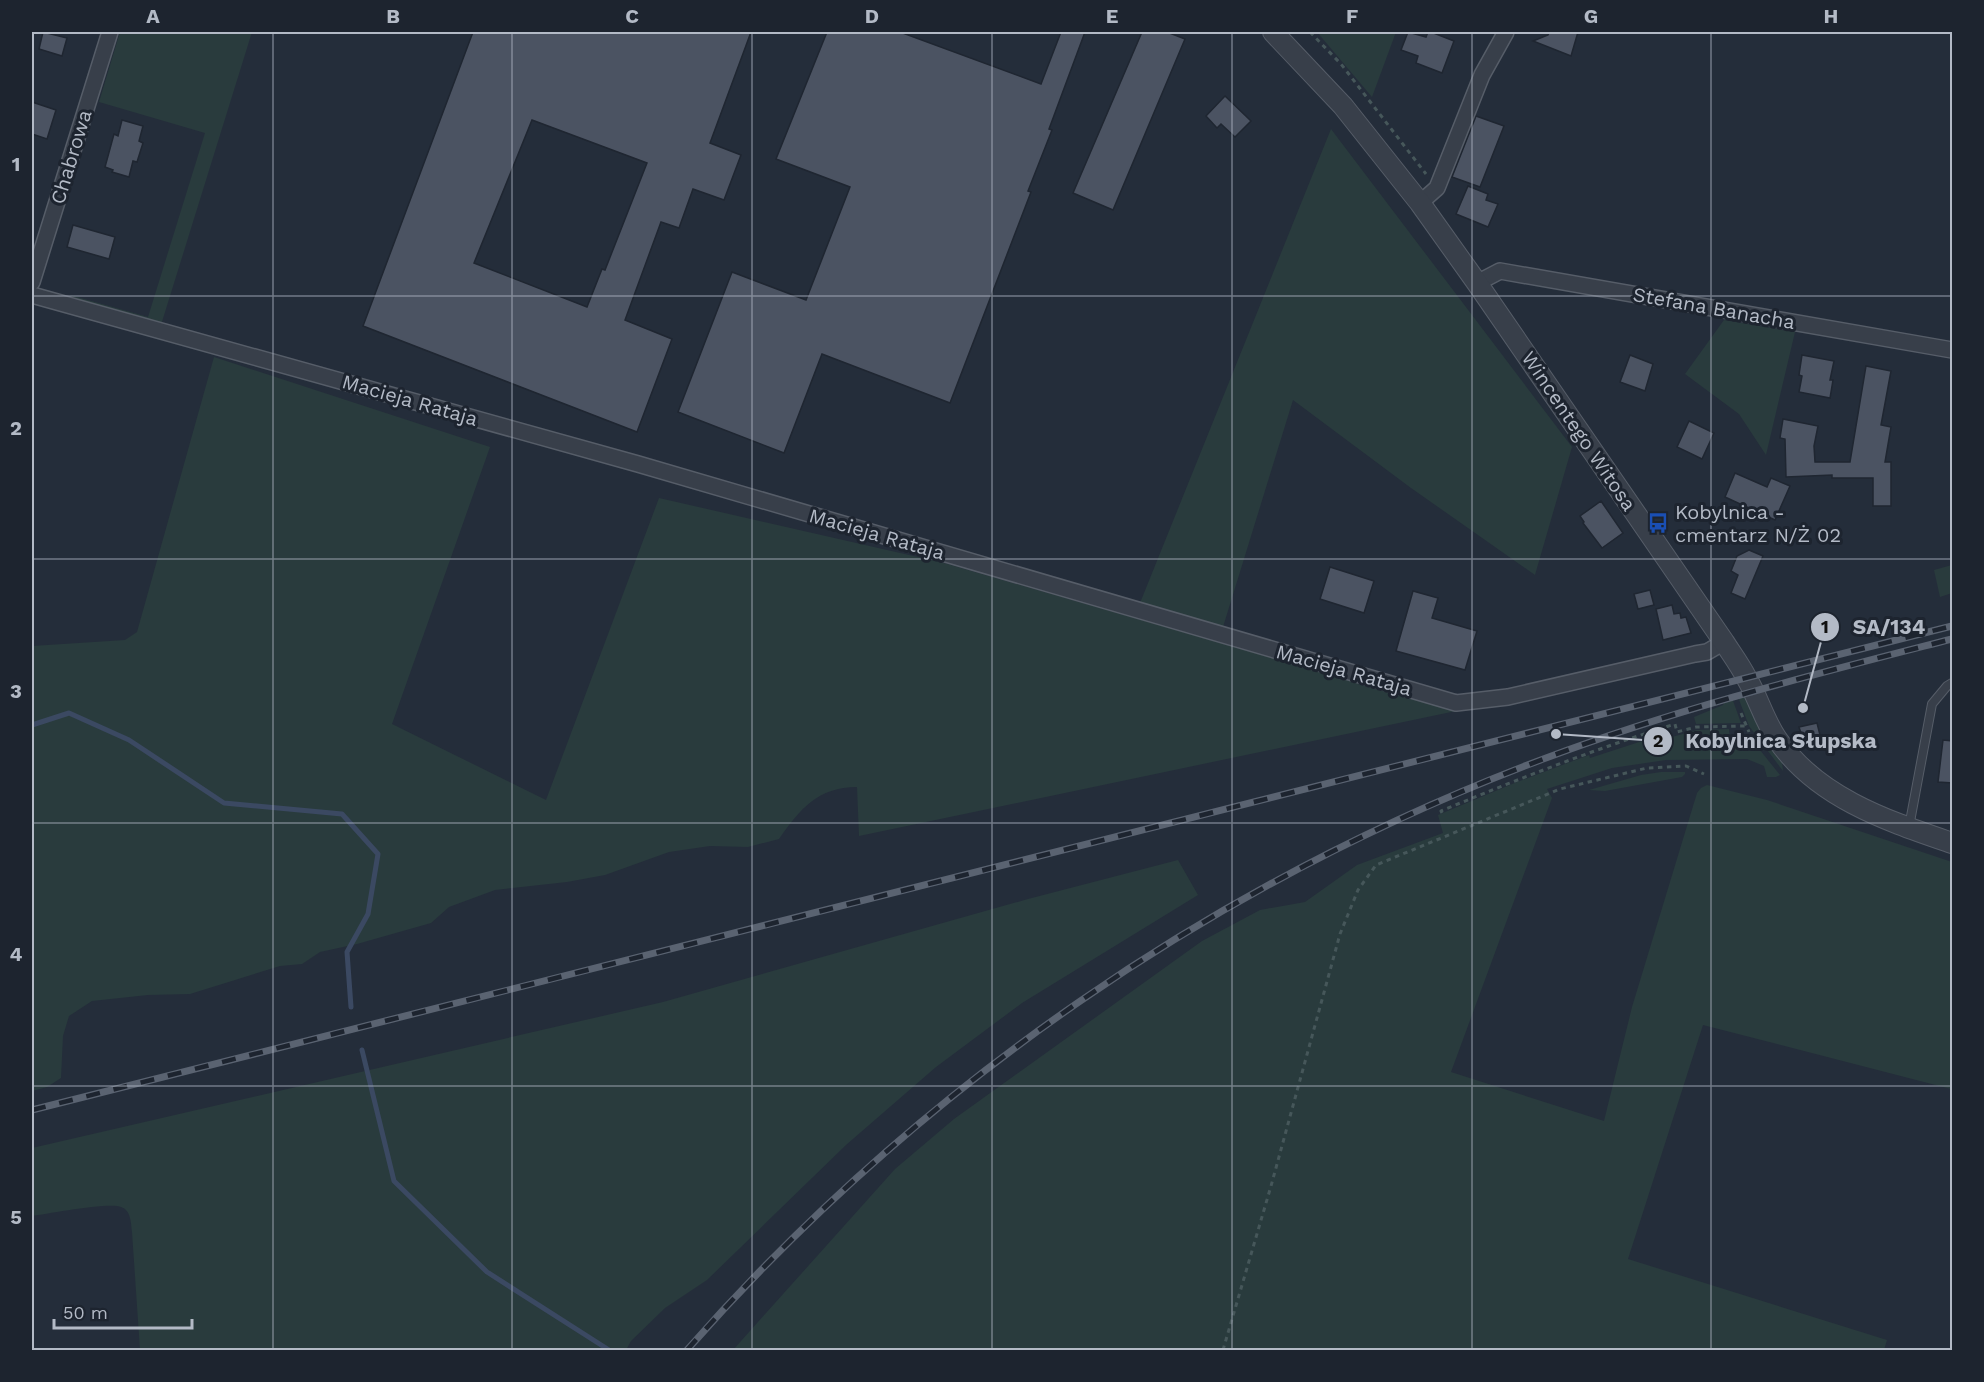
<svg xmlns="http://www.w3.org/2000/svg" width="1984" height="1382" font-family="'Work Sans',sans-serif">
	<rect width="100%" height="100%" fill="#242d3a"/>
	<g fill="#293b3d">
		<path d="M120,32H252L161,325L96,309L70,295L148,317L205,133L99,102Z"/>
		<path d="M1317,32H1396L1372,97Z"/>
		<path d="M1331,129L1572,447L1535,575L1411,488L1293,400L1223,627L1140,603Z"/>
		<path d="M1724,320L1795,332L1766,455L1739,414L1685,374Z"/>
		<path d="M214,357L490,447L392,724L546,800L659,498L944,563L1456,711L859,836L857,787C818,787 800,809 779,839L748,847L710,846L669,852L605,875L567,882L495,890L449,907L431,923L357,944L320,952L302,964L280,966L190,994L148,995L92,1001L69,1016L63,1036L61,1078L47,1087L32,1091V646L125,640L137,632Z"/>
		<path d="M1952,565V593L1940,597L1934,570Z"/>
		<path d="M1744,695L1759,727L1782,762L1783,771L1749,726L1738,697Z"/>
		<path d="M1732,698L1741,723L1696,724L1694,717L1723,705L1725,701Z"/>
		<path d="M1729,729L1730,741L1743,740V734H1747L1780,775L1776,777H1767L1764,766L1747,759L1666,760L1612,768L1547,789L1552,798L1451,1072L1604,1121L1632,1007L1697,793L1701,788L1707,785L1767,800L1952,862L1951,1089L1703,1025L1628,1259L1887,1340L1884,1350H733L895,1169L954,1119L1202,941L1260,910L1305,902L1357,865L1443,833L1438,815L1517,782L1589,755L1590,758L1670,732L1672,737L1697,730Z"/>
		<path d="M1661,772H1685V774L1682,777L1605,791L1589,790L1641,775Z"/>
		<path d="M1178,860L1198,895L1022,1003L936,1067L846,1145L707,1280L665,1308L631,1341L626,1350H140L132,1232C131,1223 131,1210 121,1207C110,1202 47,1214 32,1216V1148L663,1002L1028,899Z"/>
	</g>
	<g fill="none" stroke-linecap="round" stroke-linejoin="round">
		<g stroke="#3b4962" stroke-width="5">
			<path d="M32,725L69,713L129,740L224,803L342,814L378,854L368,914L347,952L351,1007"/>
			<path d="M362,1050L394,1181L487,1272L609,1350"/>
		</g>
	</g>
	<g fill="#4b5362" stroke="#1f2631" stroke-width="1.5" fill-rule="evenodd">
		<path d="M43,32L67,38L62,56L39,49Z"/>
		<path d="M473,32H751L710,143L741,155L724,200L693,189L679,228L661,222L625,320L672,339L637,432L363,326ZM532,120L647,163L605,270L602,269L587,307L474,263Z"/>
		<path d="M827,32H900L1041,84L1061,32H1085L1049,129L1052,130L1028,191L1031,192L950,403L822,354L784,453L678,412L732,272L806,300L850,187L776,159Z"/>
		<path d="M1142,32H1167L1185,39L1113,210L1073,193Z"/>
		<path d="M1408,32L1426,37L1428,32H1431L1454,41L1442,73L1416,63L1418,56L1401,50Z"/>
		<path d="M1549,32H1578L1571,56L1533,41L1548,35Z"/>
		<path d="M1225,96L1251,121L1235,137L1221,124L1217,128L1206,116Z"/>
		<path d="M32,102L56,110L47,139L32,134Z"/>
		<path d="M1476,116L1504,126L1480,187L1452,177Z"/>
		<path d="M122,120L143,126L139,141L143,143L137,162L133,161L129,177L112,172L113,170L105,167L114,134L118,136Z"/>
		<path d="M1468,186L1488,194L1486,200L1498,204L1488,227L1456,214Z"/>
		<path d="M73,225L115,237L109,259L67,247Z"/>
		<path d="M1630,355L1653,364L1645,391L1620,382Z"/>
		<path d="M1802,355L1834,361L1830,380H1833L1830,398L1799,392L1802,376L1799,375Z"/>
		<path d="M1866,366L1891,371L1881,425L1891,427L1885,462H1891V506H1873V478H1832V475L1786,477L1785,439L1780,438L1783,419L1818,426L1814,446L1815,462H1850Z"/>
		<path d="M1689,421L1714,433L1702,459L1677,447Z"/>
		<path d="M1735,473L1767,487L1771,478L1790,486L1775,520L1725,497Z"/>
		<path d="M1601,501L1623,533L1602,548L1583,523L1584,522L1580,516Z"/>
		<path d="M1749,550L1763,556L1745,599L1731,593L1738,575L1731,571L1737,556Z"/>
		<path d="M1330,567L1374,581L1364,613L1320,599Z"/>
		<path d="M1650,590L1654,605L1638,609L1634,594Z"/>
		<path d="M1413,591L1438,598L1432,618L1477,631L1465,670L1396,651Z"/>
		<path d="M1672,605L1674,614L1680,613L1681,618L1686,617L1691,633L1663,640L1656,609Z"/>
		<path d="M1817,723L1821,739L1804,743L1799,727Z"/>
		<path d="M1943,740L1953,741V783L1938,782Z"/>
	</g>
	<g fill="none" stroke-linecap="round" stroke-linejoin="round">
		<g stroke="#565d68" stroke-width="10">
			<path id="service" d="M1909,827L1932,704L1947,686L1952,683"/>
		</g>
		<g stroke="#565d68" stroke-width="18">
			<g id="minor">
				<path d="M1420,203L1437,188L1482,75L1506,32"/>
				<path d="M32,282L110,32"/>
				<path d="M1477,283L1500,271L1952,350"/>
				<path d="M32,295L638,464L1456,703L1508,697L1695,654L1707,652L1724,642"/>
			</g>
		</g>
		<g stroke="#565d68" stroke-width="22">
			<path id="tertiary" d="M1273,32L1343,106L1420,203L1477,283L1724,642C1731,653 1740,665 1746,677C1758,697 1764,720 1777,739C1817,798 1888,821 1952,843"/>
		</g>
		<g stroke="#46575a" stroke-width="3" stroke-dasharray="4.5 4.5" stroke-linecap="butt">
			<path d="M1310,32L1341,64L1426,174"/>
			<path d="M1741,713L1749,732"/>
			<path d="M1442,813L1441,811C1518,779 1595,749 1675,724L1677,732L1696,727L1745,726"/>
			<path d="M1223,1350L1271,1186L1340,934L1358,890L1376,865L1560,789L1647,768L1686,766L1704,774"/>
		</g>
		<use href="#service" stroke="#383f4a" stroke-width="8"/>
		<use href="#minor" stroke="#383f4a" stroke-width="15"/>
		<use href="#tertiary" stroke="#383f4a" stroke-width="20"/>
		<g stroke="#5a6371" stroke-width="7">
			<g id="rail">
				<path d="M32,1110L1952,626"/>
				<path d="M687,1350C919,1086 1217,881 1546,758C1679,708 1816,674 1952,639"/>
			</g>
		</g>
		<use href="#rail" stroke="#1d242f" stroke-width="4.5" stroke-dasharray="14" stroke-linecap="butt"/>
	</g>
	<path fill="none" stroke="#b3bac6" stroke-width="1.5" stroke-opacity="0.55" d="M273,32V1350M512,32V1350M752,32V1350M992,32V1350M1232,32V1350M1472,32V1350M1711,32V1350M32,296H1952M32,559H1952M32,823H1952M32,1086H1952"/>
	<defs>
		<g id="bus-bare" transform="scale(1.62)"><path d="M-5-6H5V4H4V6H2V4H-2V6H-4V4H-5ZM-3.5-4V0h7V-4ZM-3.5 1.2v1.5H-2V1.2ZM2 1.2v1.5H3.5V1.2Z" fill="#1a4fb4" stroke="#1d242f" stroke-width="2.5" paint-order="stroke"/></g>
	</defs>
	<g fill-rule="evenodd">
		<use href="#bus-bare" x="1658" y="523"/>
	</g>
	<g text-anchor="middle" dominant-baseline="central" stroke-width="6" stroke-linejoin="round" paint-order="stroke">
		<g font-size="20" fill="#b3bac6" stroke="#1d242f">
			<text transform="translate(71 157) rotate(-73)">Chabrowa</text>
			<text transform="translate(1714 308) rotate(10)">Stefana Banacha</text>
			<text transform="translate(410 400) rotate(16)">Macieja Rataja</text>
			<text transform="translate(1579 431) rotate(56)">Wincentego Witosa</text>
			<text transform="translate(877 534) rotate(16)">Macieja Rataja</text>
			<text transform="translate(1344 670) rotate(16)">Macieja Rataja</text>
		</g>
		<g font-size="20" fill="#b3bac6" stroke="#1d242f" text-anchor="start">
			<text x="1675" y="512">Kobylnica -<tspan x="1675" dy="23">cmentarz N/Ż 02</tspan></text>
		</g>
	</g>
	<path fill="none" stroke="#b3bac6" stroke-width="2" d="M1803 708L1825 627M1556 734L1658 741"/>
	<g fill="#b3bac6" stroke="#1d242f" stroke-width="2">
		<circle cx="1803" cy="708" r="6"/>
		<circle cx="1556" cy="734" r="6"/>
		<circle cx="1825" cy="627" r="15"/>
		<circle cx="1658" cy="741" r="15"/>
	</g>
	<g font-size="18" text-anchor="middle" font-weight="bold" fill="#111">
		<text x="1825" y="633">1</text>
		<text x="1658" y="747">2</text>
	</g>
	<g font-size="21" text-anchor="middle" font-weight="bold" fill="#b3bac6" stroke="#1d242f" stroke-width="6" stroke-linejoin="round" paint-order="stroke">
		<text x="1889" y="634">SA/134</text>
		<text x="1781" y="748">Kobylnica Słupska</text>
	</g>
	<rect width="1984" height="1382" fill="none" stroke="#1d242f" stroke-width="66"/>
	<path d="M54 1319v9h138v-9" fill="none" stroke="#b3bac6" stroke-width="3"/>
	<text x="63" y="1319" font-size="18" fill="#b3bac6" stroke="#1d242f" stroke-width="4.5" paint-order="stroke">50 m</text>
	<rect x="33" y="33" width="1918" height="1316" fill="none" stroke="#b3bac6" stroke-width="2"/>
	<g font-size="20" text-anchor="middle" font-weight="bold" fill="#b3bac6">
		<text x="153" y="23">A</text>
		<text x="393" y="23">B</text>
		<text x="632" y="23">C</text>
		<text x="872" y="23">D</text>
		<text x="1112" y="23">E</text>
		<text x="1352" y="23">F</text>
		<text x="1591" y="23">G</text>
		<text x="1831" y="23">H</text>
		<text x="16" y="171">1</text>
		<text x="16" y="435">2</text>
		<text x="16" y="698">3</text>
		<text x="16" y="961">4</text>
		<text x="16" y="1224">5</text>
	</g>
</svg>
